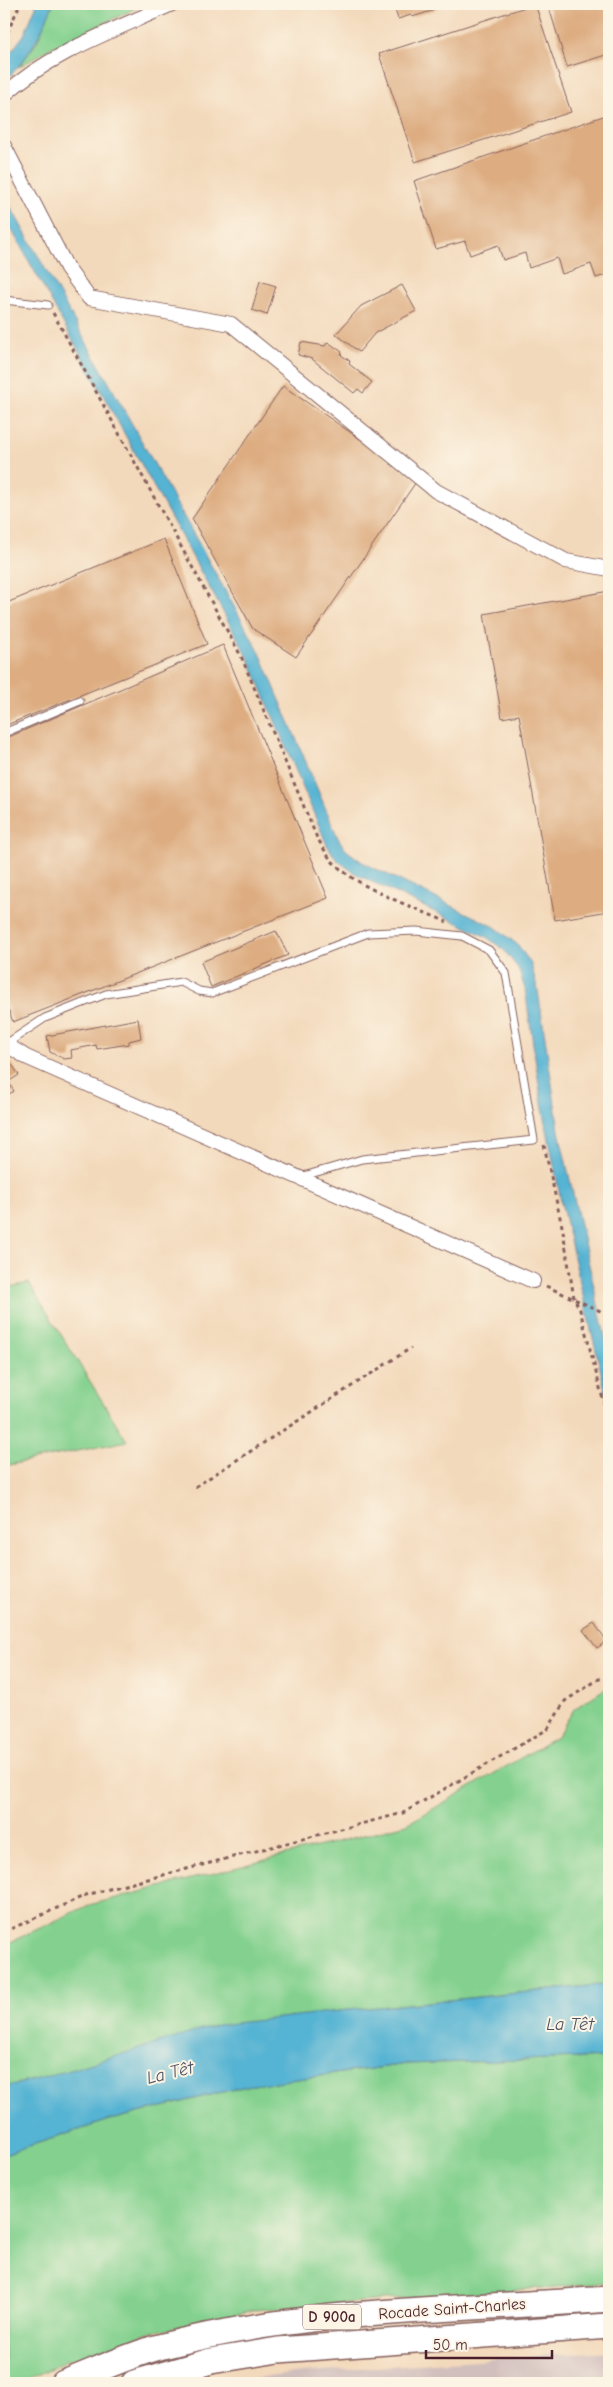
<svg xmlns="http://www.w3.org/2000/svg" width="613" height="2387" font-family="'Comic Neue',sans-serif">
	<rect width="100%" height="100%" fill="#fcf5e5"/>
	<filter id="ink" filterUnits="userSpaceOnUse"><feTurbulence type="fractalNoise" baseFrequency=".02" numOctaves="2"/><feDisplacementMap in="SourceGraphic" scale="10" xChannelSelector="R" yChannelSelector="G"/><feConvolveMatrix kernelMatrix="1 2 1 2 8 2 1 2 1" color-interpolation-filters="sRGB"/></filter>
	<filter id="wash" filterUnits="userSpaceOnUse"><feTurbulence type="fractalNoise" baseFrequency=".0096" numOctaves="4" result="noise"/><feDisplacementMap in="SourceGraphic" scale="20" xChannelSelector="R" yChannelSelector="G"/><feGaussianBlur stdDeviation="1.12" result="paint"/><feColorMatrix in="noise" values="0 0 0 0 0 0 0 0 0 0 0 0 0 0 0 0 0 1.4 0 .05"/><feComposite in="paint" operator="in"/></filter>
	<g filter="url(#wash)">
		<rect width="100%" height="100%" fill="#f3d9bb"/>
		<path fill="#d1bfbd" d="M609,2351V2383H230L282,2375L346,2369Z"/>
		<g fill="#84d18f" stroke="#67785d">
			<path d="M53,4H145L49,49L19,67L37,42Z"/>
			<path d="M29,1283L127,1441L4,1466V1288Z"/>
			<path d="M609,1689V1984L339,2011L4,2087V1945L89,1905L407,1824L557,1737L574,1709L603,1690Z"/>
			<path d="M609,2057V2283L254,2310L153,2332L66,2361L20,2383H4V2154L110,2120L246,2086L407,2064Z"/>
		</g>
		<g fill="#54b3d3" stroke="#4f697f">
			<path d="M37,4H53C40,37 29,57 4,82V61L24,35Z"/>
			<path d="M4,195L260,653L338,838L345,849L362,862L495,927L518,945L531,964L538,991L559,1131L609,1354V1406L561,1202L541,1098L525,989L518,968L503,949L485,936L356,874L337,860L327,845L249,659L4,216Z"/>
			<path d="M609,1984V2057L407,2064L246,2086L110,2120L4,2154V2087L43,2078L218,2025L339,2011Z"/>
		</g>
		<g id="blocks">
			<g fill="#ddac80">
				<path d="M393,4H433L435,10L412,17L411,15L398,19Z"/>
				<path d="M535,4L571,112L415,162L379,54Z"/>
				<path d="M548,4H609V54L567,67Z"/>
				<path d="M609,114V274L596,278L591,264L562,274L557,258L529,268L525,253L503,260L498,245L470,255L465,241L436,249L414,181Z"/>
				<path d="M260,281L276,286L267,315L252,310Z"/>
				<path d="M402,285L416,311L375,333L359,352L336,334L361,306Z"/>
				<path d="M301,342L325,346L328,342L342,352L341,355L350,361L349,364L372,382L363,393L358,389L354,393L312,359L298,355Z"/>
				<path d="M283,386L418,479L296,657L253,629L192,519Z"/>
				<path d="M164,539L207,644L4,726V604Z"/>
				<path d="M609,591V911L555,920L519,715L502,718L484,614Z"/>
				<path d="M223,645L328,898L13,1022L4,998V739Z"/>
				<path d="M276,931L288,955L211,987L201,962Z"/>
				<path d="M138,1019L141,1038L129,1041V1044L97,1049L96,1045L71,1050L72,1058L64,1059L50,1052L47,1036Z"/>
				<path d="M7,1057L19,1075L8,1082L14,1091L4,1097V1059Z"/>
				<path d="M594,1623L607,1641L597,1648L583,1630Z"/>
			</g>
		</g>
	</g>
	<g filter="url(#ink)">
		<use href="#blocks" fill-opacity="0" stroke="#85605d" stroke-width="1"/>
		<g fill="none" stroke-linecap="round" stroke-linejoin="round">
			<g stroke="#85605d" stroke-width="9">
				<g id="lane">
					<path d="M4,300L48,305"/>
					<path d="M4,733L80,701"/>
					<path d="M6,1044L45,1018L106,994L181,982L199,991L212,993L368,933L416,931L462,936L489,950L506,973L534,1140L362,1159L300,1177"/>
				</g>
			</g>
			<g stroke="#85605d" stroke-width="16">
				<g id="street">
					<path d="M4,95C51,52 115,30 172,4"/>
					<path d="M4,146L67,268L89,298L231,324L436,491L566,561L609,569"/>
					<path d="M4,1043L26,1057L533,1281"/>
				</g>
			</g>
			<g stroke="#85605d" stroke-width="28">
				<g id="highway">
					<path d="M64,2383C95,2371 127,2356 159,2347C305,2308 460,2310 609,2299"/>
					<path d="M134,2383L211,2361L278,2350L609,2326"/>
				</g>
			</g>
			<g stroke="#85605d" stroke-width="3" stroke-dasharray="4 4" stroke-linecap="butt">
				<path d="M4,40L20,4"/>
				<path d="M53,313L241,656L317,838C322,845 326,854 332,861C358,889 412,906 447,922"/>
				<path d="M544,1145L563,1231L574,1298L580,1310L609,1423"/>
				<path d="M546,1286L609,1315"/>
				<path d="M195,1487L411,1348"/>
				<path d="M4,1932L86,1895L403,1813L548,1729L565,1701L599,1679L609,1678"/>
			</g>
			<use href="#lane" stroke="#fff" stroke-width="7"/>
			<use href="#street" stroke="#fff" stroke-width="14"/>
			<use href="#highway" stroke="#fff" stroke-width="25"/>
		</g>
	</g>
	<g text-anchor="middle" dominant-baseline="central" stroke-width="4" stroke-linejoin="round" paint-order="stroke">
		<rect fill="#fcf5e5" stroke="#7f5f63" stroke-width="1" x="303" y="2304.5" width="58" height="25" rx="4"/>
		<g font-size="15" font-weight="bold" fill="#4a1f2b">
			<text x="332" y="2317">D 900a</text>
		</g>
		<g font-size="16" fill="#4a1f2b" stroke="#fcf5e5">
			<text transform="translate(452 2309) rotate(-4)">Rocade Saint-Charles</text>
		</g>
		<g font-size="18" font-style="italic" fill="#4e5366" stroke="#fcf5e5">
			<text x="570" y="2024">La Têt</text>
			<text transform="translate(170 2073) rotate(-14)">La Têt</text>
		</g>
	</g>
	<rect width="613" height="2387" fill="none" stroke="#fcf5e5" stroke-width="20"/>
	<path d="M426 2350v8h126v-8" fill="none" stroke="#4a1f2b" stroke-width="2.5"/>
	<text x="433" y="2350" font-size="15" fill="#4a1f2b" stroke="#fcf5e5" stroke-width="4" paint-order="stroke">50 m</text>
</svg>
